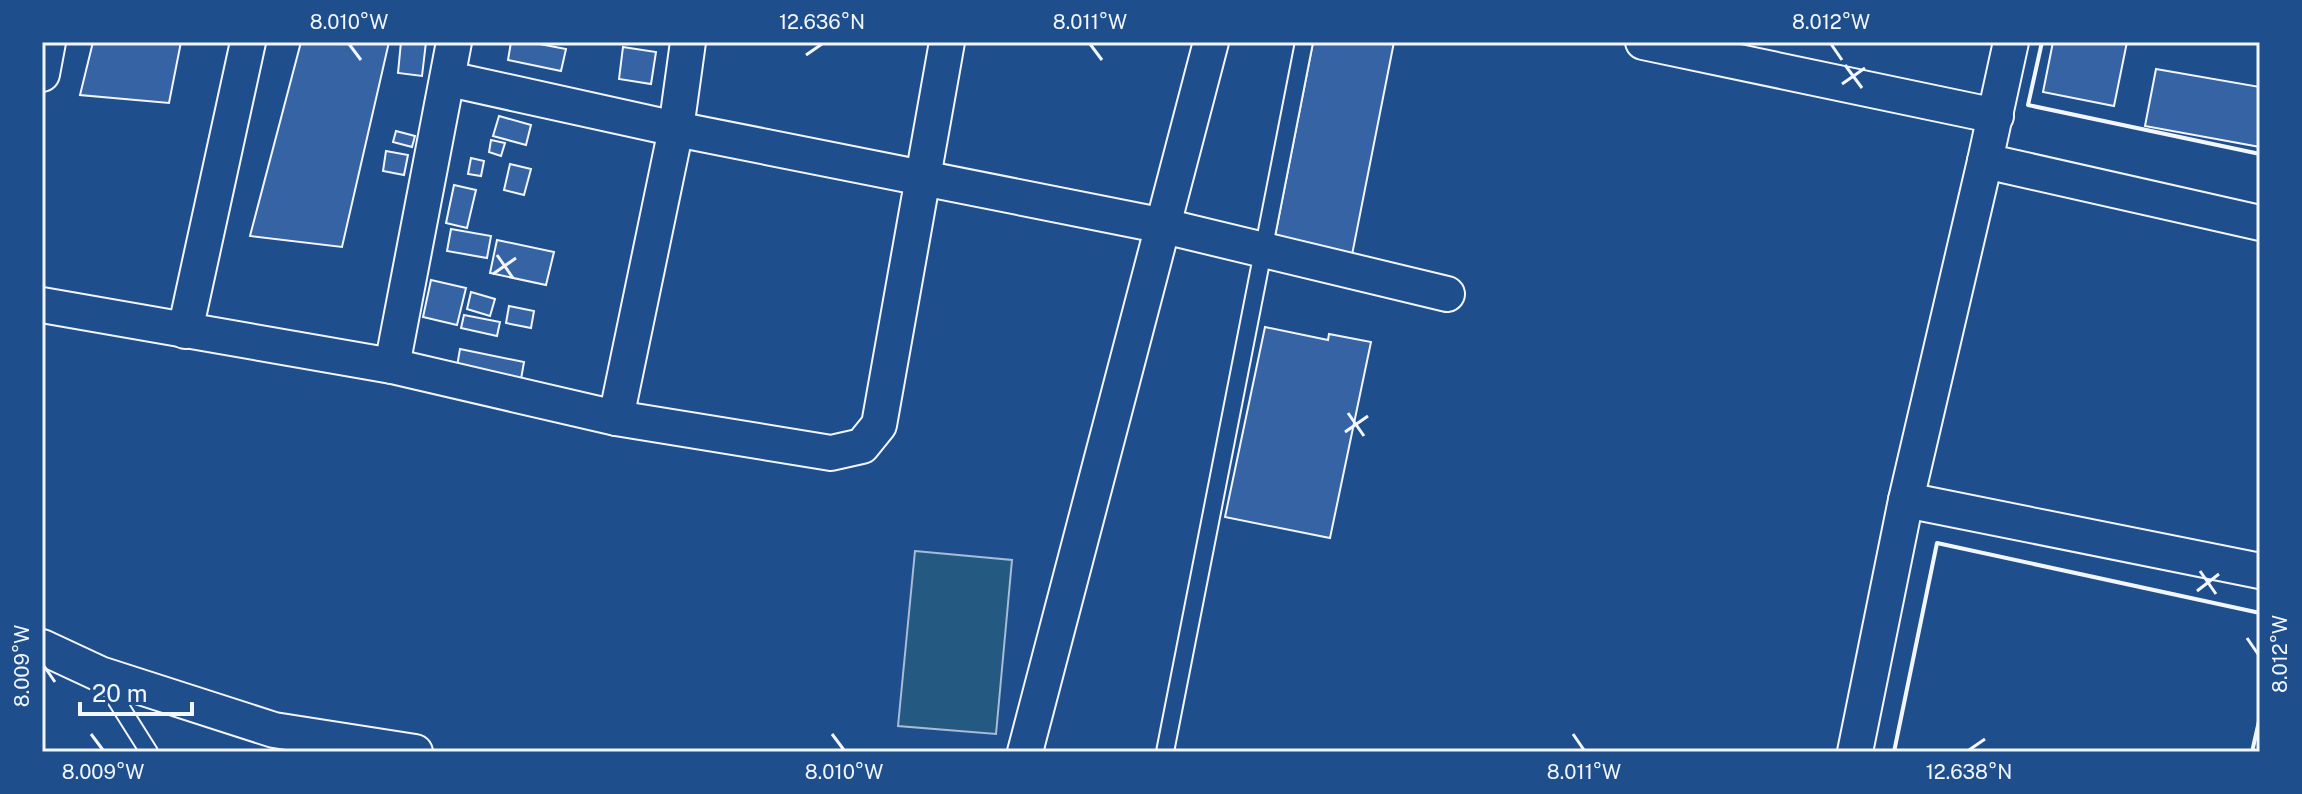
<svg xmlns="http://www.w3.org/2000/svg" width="2302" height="794" font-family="'Public Sans',sans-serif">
	<rect width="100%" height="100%" fill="#1f4e8c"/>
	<path fill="#245a82" stroke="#a8bbd7" stroke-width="2" d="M915,551L1012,560L996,734L898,726Z"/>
	<g fill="#3563a3" stroke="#f2f6ff" stroke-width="2">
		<path d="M93,42H181L169,103L80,95Z"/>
		<path d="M301,42H389L342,247L250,236Z"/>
		<path d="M401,42H426L422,76L398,73Z"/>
		<path d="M511,42H529L566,49L561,71L508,60Z"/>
		<path d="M1313,42H1394L1351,260L1273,246Z"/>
		<path d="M2053,42H2127L2114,106L2043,92Z"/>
		<path d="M623,47L656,52L651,84L619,79Z"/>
		<path d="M2156,69L2260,87V147L2145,126Z"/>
		<path d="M499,116L531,125L526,145L493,136Z"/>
		<path d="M396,131L415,136L412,147L393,142Z"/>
		<path d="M491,140L505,143L501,156L489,152Z"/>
		<path d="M386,151L408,155L404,175L383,171Z"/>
		<path d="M471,158L484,161L481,176L468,174Z"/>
		<path d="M510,164L531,169L524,195L504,190Z"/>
		<path d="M454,185L476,190L467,228L446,223Z"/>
		<path d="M451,229L491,236L487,258L447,251Z"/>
		<path d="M497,240L554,252L546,285L490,273Z"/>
		<path d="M431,280L466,288L457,325L423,317Z"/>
		<path d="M471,292L495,299L490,316L467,309Z"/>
		<path d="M509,306L534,311L531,328L506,323Z"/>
		<path d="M464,315L500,322L497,336L461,328Z"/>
		<path d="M1265,327L1328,340L1329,334L1371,342L1330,538L1225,517Z"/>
		<path d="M460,349L524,362L520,385L456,372Z"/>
	</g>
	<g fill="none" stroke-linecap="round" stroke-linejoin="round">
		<g stroke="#f2f6ff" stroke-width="20">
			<g id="lane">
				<path d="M103,679L149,752"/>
				<path d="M1165,752L1304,42"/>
			</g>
		</g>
		<g stroke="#f2f6ff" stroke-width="38">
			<g id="street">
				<path d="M1643,42L1996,116"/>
				<path d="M2011,42L1985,161L2260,223"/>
				<path d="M42,74L48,42"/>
				<path d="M449,79L676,129L1164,226L1447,294"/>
				<path d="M1985,161L1906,500L2260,571"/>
				<path d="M42,305L392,366L616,418L831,453L862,446L879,425L947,42"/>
				<path d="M185,331L248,42"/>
				<path d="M392,366L454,42"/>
				<path d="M616,418L676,129L688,42"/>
				<path d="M42,647L100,674L274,730L415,752"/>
				<path d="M1025,752L1211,42"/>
				<path d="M1855,752L1906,500"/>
			</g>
		</g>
		<use href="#lane" stroke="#1f4e8c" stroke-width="16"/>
		<use href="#street" stroke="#1f4e8c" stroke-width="34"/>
		<g stroke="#f2f6ff" stroke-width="4">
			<path d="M2042,42L2028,105L2260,154"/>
			<path d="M1894,752L1937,543L2260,613"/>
			<path d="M2252,752L2260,717"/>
		</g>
	</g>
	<path fill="none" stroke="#f2f6ff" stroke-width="3" d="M349,44L361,60M1090,44L1102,60M1831,44L1842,60M806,55L822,44M1845,65L1862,88M1842,84L1865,68M497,255L513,278M493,274L516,258M1348,413L1364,436M1345,432L1368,416M2200,571L2216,594M2197,591L2219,574M2247,638L2258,654M44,666L55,682M91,734L103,750M832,734L844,750M1573,734L1584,750M1969,750L1985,739"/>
	<rect width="2302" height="794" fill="none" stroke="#1f4e8c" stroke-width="88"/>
	<path d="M80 702v12h112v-12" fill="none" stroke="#f2f6ff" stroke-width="4"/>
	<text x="92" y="702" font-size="24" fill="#f2f6ff" stroke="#1f4e8c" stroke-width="6" paint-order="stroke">20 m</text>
	<rect x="44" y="44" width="2214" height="706" fill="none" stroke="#f2f6ff" stroke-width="3"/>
	<g font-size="20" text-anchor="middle" fill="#f2f6ff">
		<text x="349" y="29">8.010°W</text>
		<text x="822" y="29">12.636°N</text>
		<text x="1090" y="29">8.011°W</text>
		<text x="1831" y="29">8.012°W</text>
		<text transform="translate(2280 654) rotate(-90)" y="7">8.012°W</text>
		<text transform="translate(22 666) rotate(-90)" y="7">8.009°W</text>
		<text x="103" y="779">8.009°W</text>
		<text x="844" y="779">8.010°W</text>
		<text x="1584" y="779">8.011°W</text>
		<text x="1969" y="779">12.638°N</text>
	</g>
</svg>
